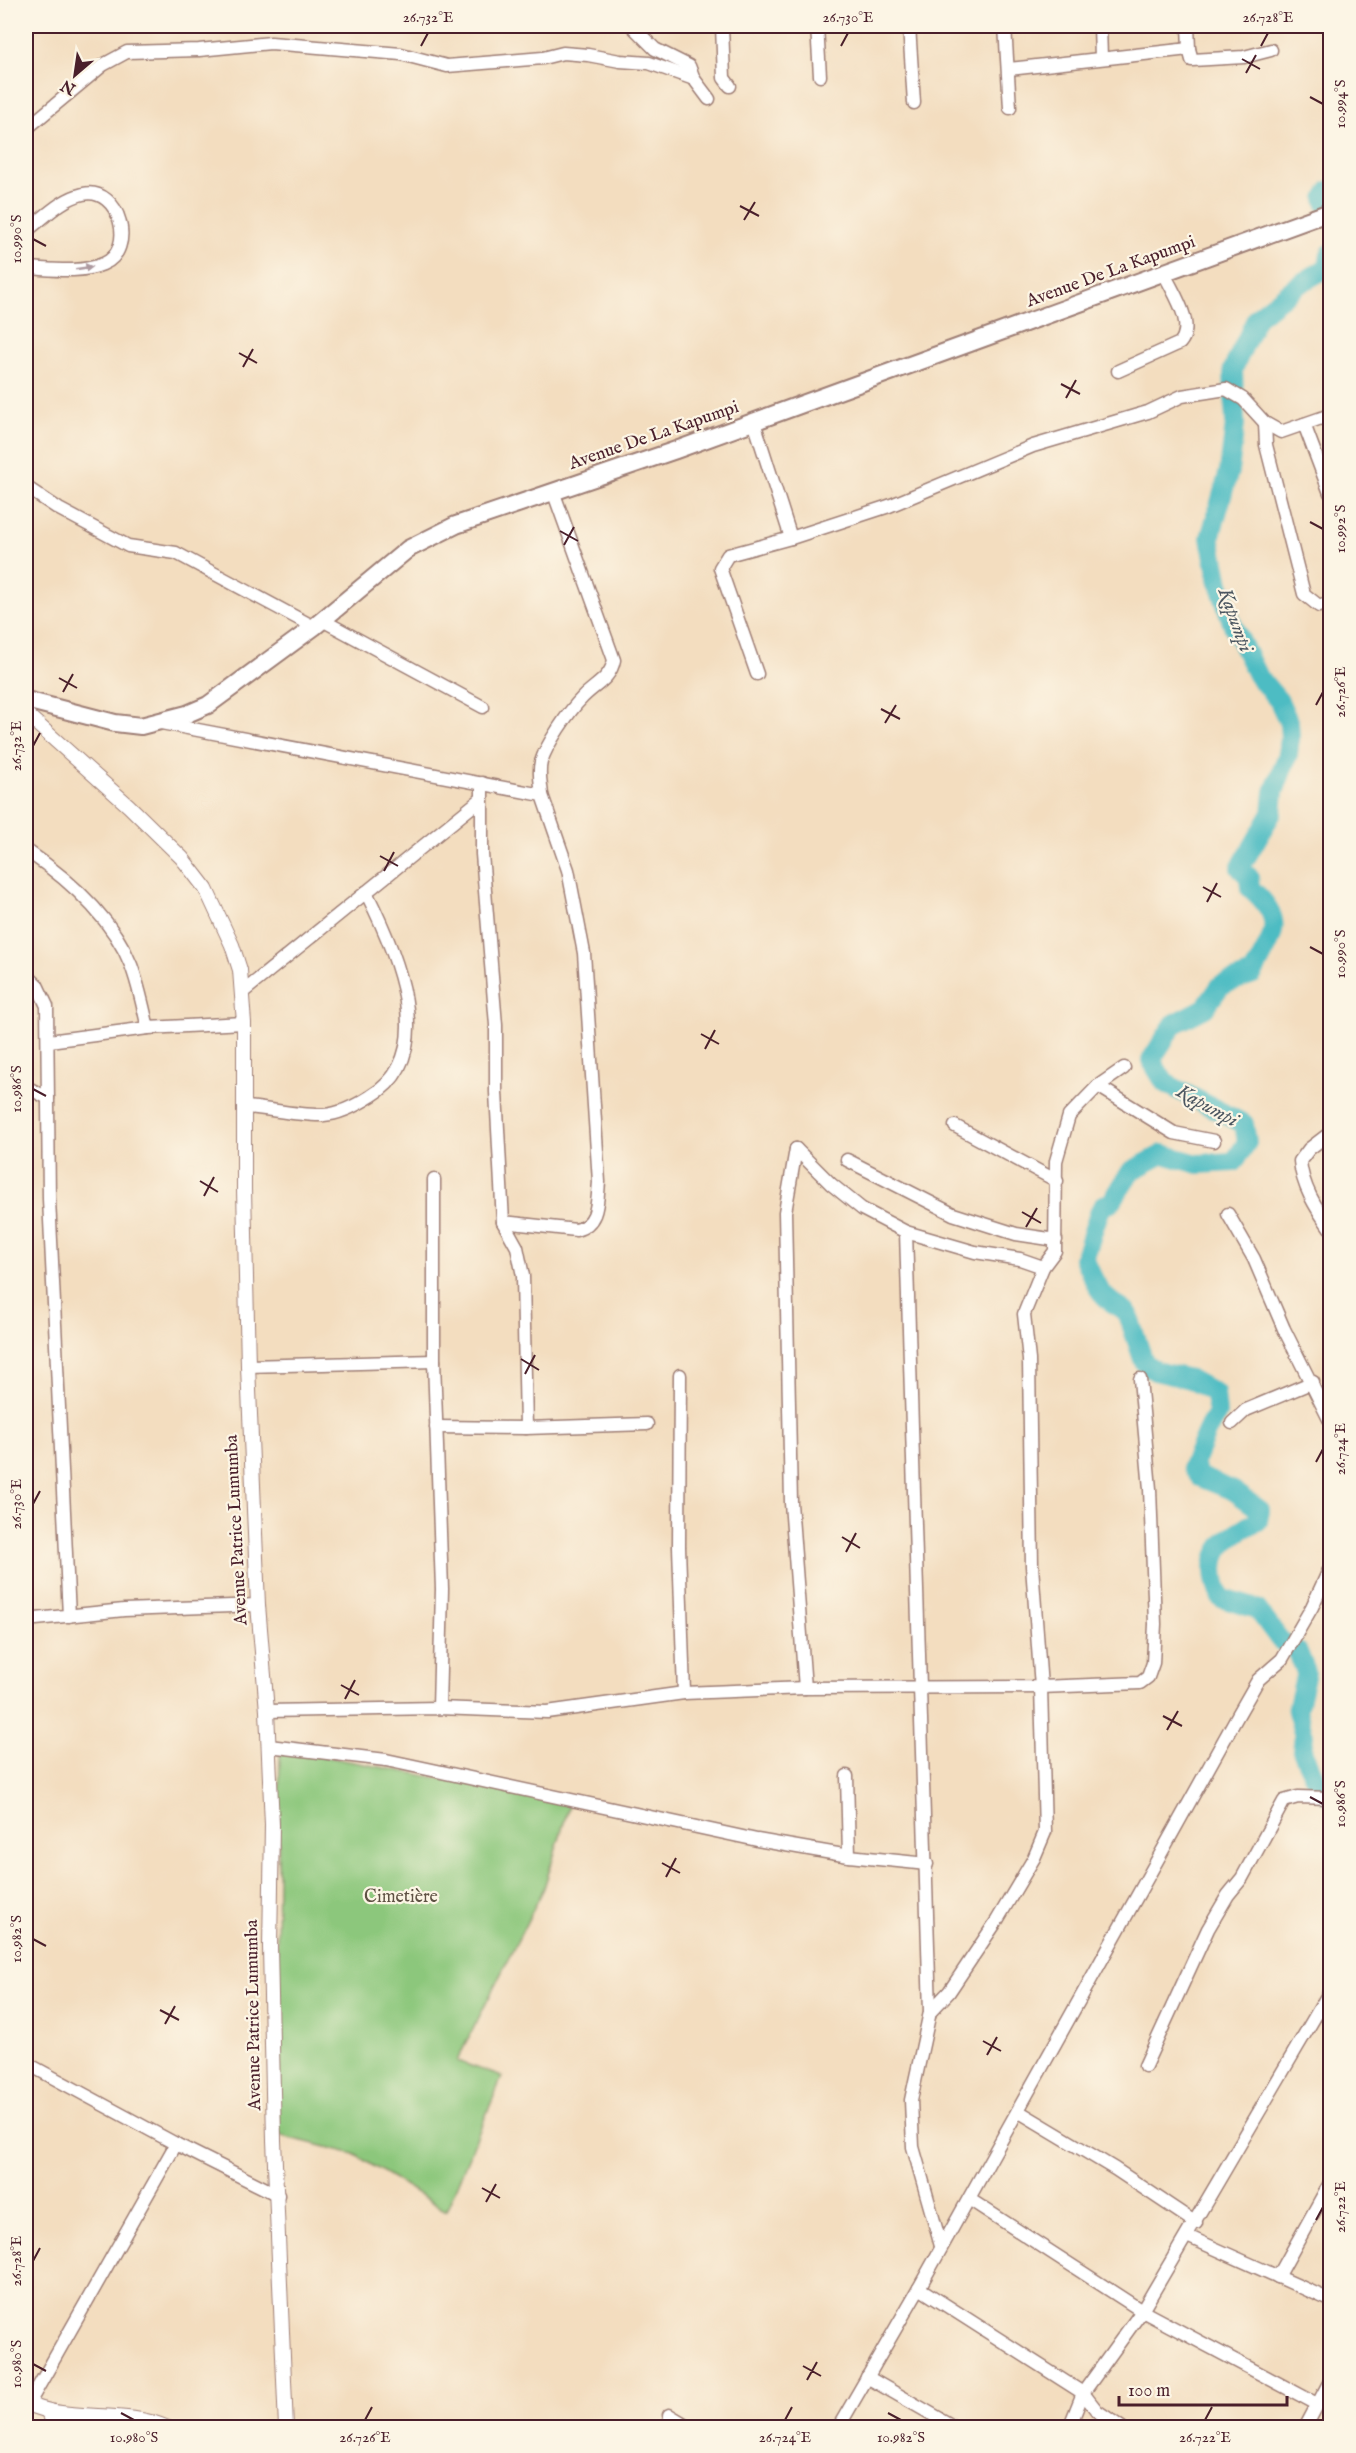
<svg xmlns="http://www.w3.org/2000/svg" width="1356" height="2453" font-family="'IM FELL English',serif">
	<rect width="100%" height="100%" fill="#fcf5e5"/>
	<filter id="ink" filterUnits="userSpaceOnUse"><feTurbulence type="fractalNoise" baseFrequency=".0167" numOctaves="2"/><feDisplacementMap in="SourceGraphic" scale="12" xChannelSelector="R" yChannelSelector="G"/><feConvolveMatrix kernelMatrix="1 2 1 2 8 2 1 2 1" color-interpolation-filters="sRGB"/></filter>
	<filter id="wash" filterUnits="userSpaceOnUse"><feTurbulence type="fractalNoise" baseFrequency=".008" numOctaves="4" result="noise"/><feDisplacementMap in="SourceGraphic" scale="24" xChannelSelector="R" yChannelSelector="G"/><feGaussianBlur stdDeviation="1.35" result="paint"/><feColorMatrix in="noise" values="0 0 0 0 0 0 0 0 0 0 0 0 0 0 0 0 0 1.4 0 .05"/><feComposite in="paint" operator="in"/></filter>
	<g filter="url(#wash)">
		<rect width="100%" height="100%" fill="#f3ddbf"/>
		<path fill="#8cc77b" stroke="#6b7353" stroke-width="1.5" d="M280,1748L570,1803L544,1888L457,2061L502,2077L446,2211L354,2154L274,2134Z"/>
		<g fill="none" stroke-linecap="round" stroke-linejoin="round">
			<g stroke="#4dbcc3" stroke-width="20">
				<path d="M1330,190L1325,199L1330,213"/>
				<path d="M1330,254L1328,267L1298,285L1257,317L1233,369L1235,424L1229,471L1210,538L1219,583L1232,623L1257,675L1279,701L1289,723L1290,737L1288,754L1274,792L1272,813L1240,868L1249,877L1250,888C1288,921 1273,935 1253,974L1221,985L1205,1008L1174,1024L1151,1060L1165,1083L1244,1124L1247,1142L1234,1162L1198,1164L1163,1154L1131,1171L1111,1203L1103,1205C1094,1221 1092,1240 1084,1258C1096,1286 1099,1297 1127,1312L1144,1362L1155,1371L1190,1379L1215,1393L1217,1414C1205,1429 1201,1448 1192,1466L1200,1477L1234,1491L1260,1510L1258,1521C1221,1539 1203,1556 1221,1598L1257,1609L1280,1640L1298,1652L1306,1672L1297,1711L1304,1736L1302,1751L1319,1787L1330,1797"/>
			</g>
		</g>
	</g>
	<g filter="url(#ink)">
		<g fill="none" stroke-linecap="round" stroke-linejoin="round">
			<g stroke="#9e7e75" stroke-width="15">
				<g id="minor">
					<path d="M632,26L655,49L689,66L694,79"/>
					<path d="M722,26L724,78L730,86"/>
					<path d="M817,26L820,76"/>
					<path d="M909,26L914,103"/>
					<path d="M1005,26L1010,108"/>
					<path d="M1100,26L1101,58"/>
					<path d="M1188,26L1189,49"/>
					<path d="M1009,69L1189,49L1192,60L1244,57L1271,50"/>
					<path d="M26,129L103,65L127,52L199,50L271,43L401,54L447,66L543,58L563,53L588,55L620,61L649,63L694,79L709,99"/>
					<path d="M26,231C44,218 61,199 83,194C120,186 137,251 103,264C79,274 51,269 26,268"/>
					<path d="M1118,371L1180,343C1196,324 1173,293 1164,273"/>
					<path d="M754,422L791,538"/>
					<path d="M1265,423L1266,445L1304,594L1319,606L1330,602"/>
					<path d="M1304,424L1330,493"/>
					<path d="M26,487L59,509L128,546L176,553L314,627"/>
					<path d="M322,620L483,707"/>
					<path d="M757,674L720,568L728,555L791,538L889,506L1033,446L1148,412L1182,396L1226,389L1243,399L1265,423L1281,432L1330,415"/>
					<path d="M161,723L542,795L568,870L584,953L599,1182C597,1202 599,1224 576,1230L503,1222"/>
					<path d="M482,783V854L496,1025V1092L503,1222L517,1247L523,1276L526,1428"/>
					<path d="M542,795C541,783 538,773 541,762C546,745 569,711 582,698C595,684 610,680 614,660L553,491"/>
					<path d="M26,850C67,878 112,917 131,965C139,986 143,1007 148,1028"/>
					<path d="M26,974L37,985L47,1006L49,1199L69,1616"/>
					<path d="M243,992L480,800"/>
					<path d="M49,1041L148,1028L244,1023"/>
					<path d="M1098,1086L1174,1133L1214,1141"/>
					<path d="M26,1087L48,1098"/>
					<path d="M246,1107C271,1109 299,1116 324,1115C340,1114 357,1105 371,1096C442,1054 394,948 366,892"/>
					<path d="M955,1126L1057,1181"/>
					<path d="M1330,1133L1309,1149L1300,1161C1302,1186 1316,1208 1330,1228"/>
					<path d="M796,1149L785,1212L791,1503L805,1688"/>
					<path d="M796,1149L831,1184L862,1209L906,1232L975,1252L1020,1259L1043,1267"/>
					<path d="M847,1160L953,1214L1016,1234L1056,1240"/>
					<path d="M434,1179V1361L442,1589L439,1708"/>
					<path d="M1228,1214L1254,1259L1284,1329L1330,1421"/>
					<path d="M906,1232L930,2012L911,2100L913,2147L941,2246"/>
					<path d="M248,1366L434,1361"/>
					<path d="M680,1375L679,1547L684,1693"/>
					<path d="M1232,1423L1246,1410L1313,1382"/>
					<path d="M436,1427L526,1428L647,1424"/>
					<path d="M26,1620L124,1610L258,1605"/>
					<path d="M267,1711L439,1708L547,1712L684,1693L805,1688L1041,1687L1140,1683L1148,1677L1153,1663L1155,1624L1150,1489L1140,1379"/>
					<path d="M269,1746L386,1760L757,1840L849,1856L927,1864"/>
					<path d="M847,1776L849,1856"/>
					<path d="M930,2012L949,1992L996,1922L1034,1858L1045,1832L1041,1687L1032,1566L1029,1360L1024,1314L1043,1267L1055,1251L1056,1161L1069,1116L1098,1086L1124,1068"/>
					<path d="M26,2063L176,2144L278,2195"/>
					<path d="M1145,2066L1208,1929L1228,1895L1242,1878L1284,1801L1298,1797L1330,1798"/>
					<path d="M1018,2111L1115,2169L1196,2223"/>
					<path d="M969,2199L1142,2311L1317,2404"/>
					<path d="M1187,2236L1330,2300"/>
					<path d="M1278,2277L1330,2183"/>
					<path d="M919,2288L1083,2393L1097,2411L1122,2428"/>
					<path d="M867,2377L956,2428"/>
					<path d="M28,2405L176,2144"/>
					<path d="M669,2415L691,2428"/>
					<path d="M838,2428L919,2288L1238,1715L1258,1680L1282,1659L1312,1607L1330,1568"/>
					<path d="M1069,2428L1083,2393L1142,2311L1330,1991"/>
					<path d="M1305,2428L1330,2381"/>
				</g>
			</g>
			<g stroke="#9e7e75" stroke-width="16">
				<g id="tertiary">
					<path d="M26,714L129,806L182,858L206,889L232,945L240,970L244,1023V1189L248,1366L258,1605L267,1711L272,1825L270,1947L274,2140L286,2428"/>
					<path d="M26,2403C70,2424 123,2408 168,2428"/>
					<path d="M47,2411L58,2428"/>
				</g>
			</g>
			<g stroke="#9e7e75" stroke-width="20">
				<path id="secondary" d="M26,700L115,723L141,726L187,714L208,705L314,627L408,549L456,525L676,450L1330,212"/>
			</g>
			<use href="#minor" stroke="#fff" stroke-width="12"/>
			<use href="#tertiary" stroke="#fff" stroke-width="14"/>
			<use href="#secondary" stroke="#fff" stroke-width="16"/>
		</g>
		<defs><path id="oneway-solid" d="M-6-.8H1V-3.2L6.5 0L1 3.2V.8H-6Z" transform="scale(1.5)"/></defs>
		<use fill="#ae9aa0" href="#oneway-solid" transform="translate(84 268) rotate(-8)"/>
	</g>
	<path fill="none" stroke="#4a1f2b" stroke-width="2" d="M421,46L428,33M841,46L848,33M1261,46L1268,33M1242,59L1260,69M1246,73L1256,55M1310,97L1323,104M740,206L759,216M744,220L755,202M33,239L46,246M239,353L257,363M243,367L253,349M1061,384L1080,394M1066,398L1076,380M1310,522L1323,529M560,531L578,541M564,545L574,527M59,678L77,688M63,692L73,674M1316,705L1323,692M881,709L900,719M885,723L896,705M33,746L40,733M380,856L398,866M384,871L394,852M1203,887L1221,897M1207,902L1217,883M1310,947L1323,954M701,1034L719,1044M705,1049L715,1030M33,1089L46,1096M200,1181L218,1192M204,1196L214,1177M1022,1212L1041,1223M1026,1227L1037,1208M521,1359L539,1370M525,1374L535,1355M1316,1462L1323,1449M33,1504L40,1491M842,1537L860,1548M846,1552L856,1533M341,1685L359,1695M345,1699L355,1680M1163,1716L1182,1726M1167,1730L1178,1711M1310,1797L1323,1804M662,1863L680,1873M666,1877L676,1858M33,1939L46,1946M160,2010L179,2020M165,2024L175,2006M983,2041L1001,2051M987,2055L997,2037M482,2188L500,2198M486,2202L496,2184M1316,2220L1323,2207M33,2261L40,2248M33,2364L46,2371M803,2366L821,2376M807,2380L817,2362M121,2413L134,2420M888,2413L901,2420M365,2420L372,2407M785,2420L792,2407M1205,2420L1212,2407"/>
	<g text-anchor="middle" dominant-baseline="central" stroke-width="4.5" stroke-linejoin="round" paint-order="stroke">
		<g font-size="18" fill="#4a1f2b" stroke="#fcf5e5">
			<text transform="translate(1111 272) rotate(-20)">Avenue De La Kapumpi</text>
			<text transform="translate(654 436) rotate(-19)">Avenue De La Kapumpi</text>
			<text transform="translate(237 1530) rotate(-93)">Avenue Patrice Lumumba</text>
			<text transform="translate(254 2015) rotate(-91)">Avenue Patrice Lumumba</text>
		</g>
		<g font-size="18" fill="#5e5143" stroke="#fcf5e5">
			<text x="401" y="1897">Cimetière</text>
		</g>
		<g font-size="20" font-style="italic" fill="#4b5660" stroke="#fcf5e5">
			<text transform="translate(1235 620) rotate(70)">Kapumpi</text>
			<text transform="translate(1207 1106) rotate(29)">Kapumpi</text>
		</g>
	</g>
	<rect width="1356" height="2453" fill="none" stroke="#fcf5e5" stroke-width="66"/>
	<g transform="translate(75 75) rotate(209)" stroke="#fcf5e5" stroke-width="4.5" paint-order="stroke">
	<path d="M0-4.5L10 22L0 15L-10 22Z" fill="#4a1f2b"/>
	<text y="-9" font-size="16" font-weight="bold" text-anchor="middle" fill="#4a1f2b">N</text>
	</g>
	<path d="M1119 2396v9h168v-9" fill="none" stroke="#4a1f2b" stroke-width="3"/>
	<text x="1128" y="2396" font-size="18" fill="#4a1f2b" stroke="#fcf5e5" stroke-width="4.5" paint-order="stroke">100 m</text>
	<rect x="33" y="33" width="1290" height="2387" fill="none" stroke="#4a1f2b" stroke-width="2"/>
	<g font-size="15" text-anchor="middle" fill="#4a1f2b">
		<text x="428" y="22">26.732°E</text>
		<text x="848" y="22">26.730°E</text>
		<text x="1268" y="22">26.728°E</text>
		<text transform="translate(1340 104) rotate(-90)" y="5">10.994°S</text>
		<text transform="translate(16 239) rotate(-90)" y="5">10.990°S</text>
		<text transform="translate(1340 529) rotate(-90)" y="5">10.992°S</text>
		<text transform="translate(1340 692) rotate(-90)" y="5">26.726°E</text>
		<text transform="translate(16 746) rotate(-90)" y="5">26.732°E</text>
		<text transform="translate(1340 954) rotate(-90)" y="5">10.990°S</text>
		<text transform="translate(16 1089) rotate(-90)" y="5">10.986°S</text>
		<text transform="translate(1340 1449) rotate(-90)" y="5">26.724°E</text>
		<text transform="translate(16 1504) rotate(-90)" y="5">26.730°E</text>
		<text transform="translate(1340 1804) rotate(-90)" y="5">10.986°S</text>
		<text transform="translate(16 1939) rotate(-90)" y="5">10.982°S</text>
		<text transform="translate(1340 2207) rotate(-90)" y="5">26.722°E</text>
		<text transform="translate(16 2261) rotate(-90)" y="5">26.728°E</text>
		<text transform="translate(16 2364) rotate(-90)" y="5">10.980°S</text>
		<text x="134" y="2442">10.980°S</text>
		<text x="365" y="2442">26.726°E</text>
		<text x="785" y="2442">26.724°E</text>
		<text x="901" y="2442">10.982°S</text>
		<text x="1205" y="2442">26.722°E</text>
	</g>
</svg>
